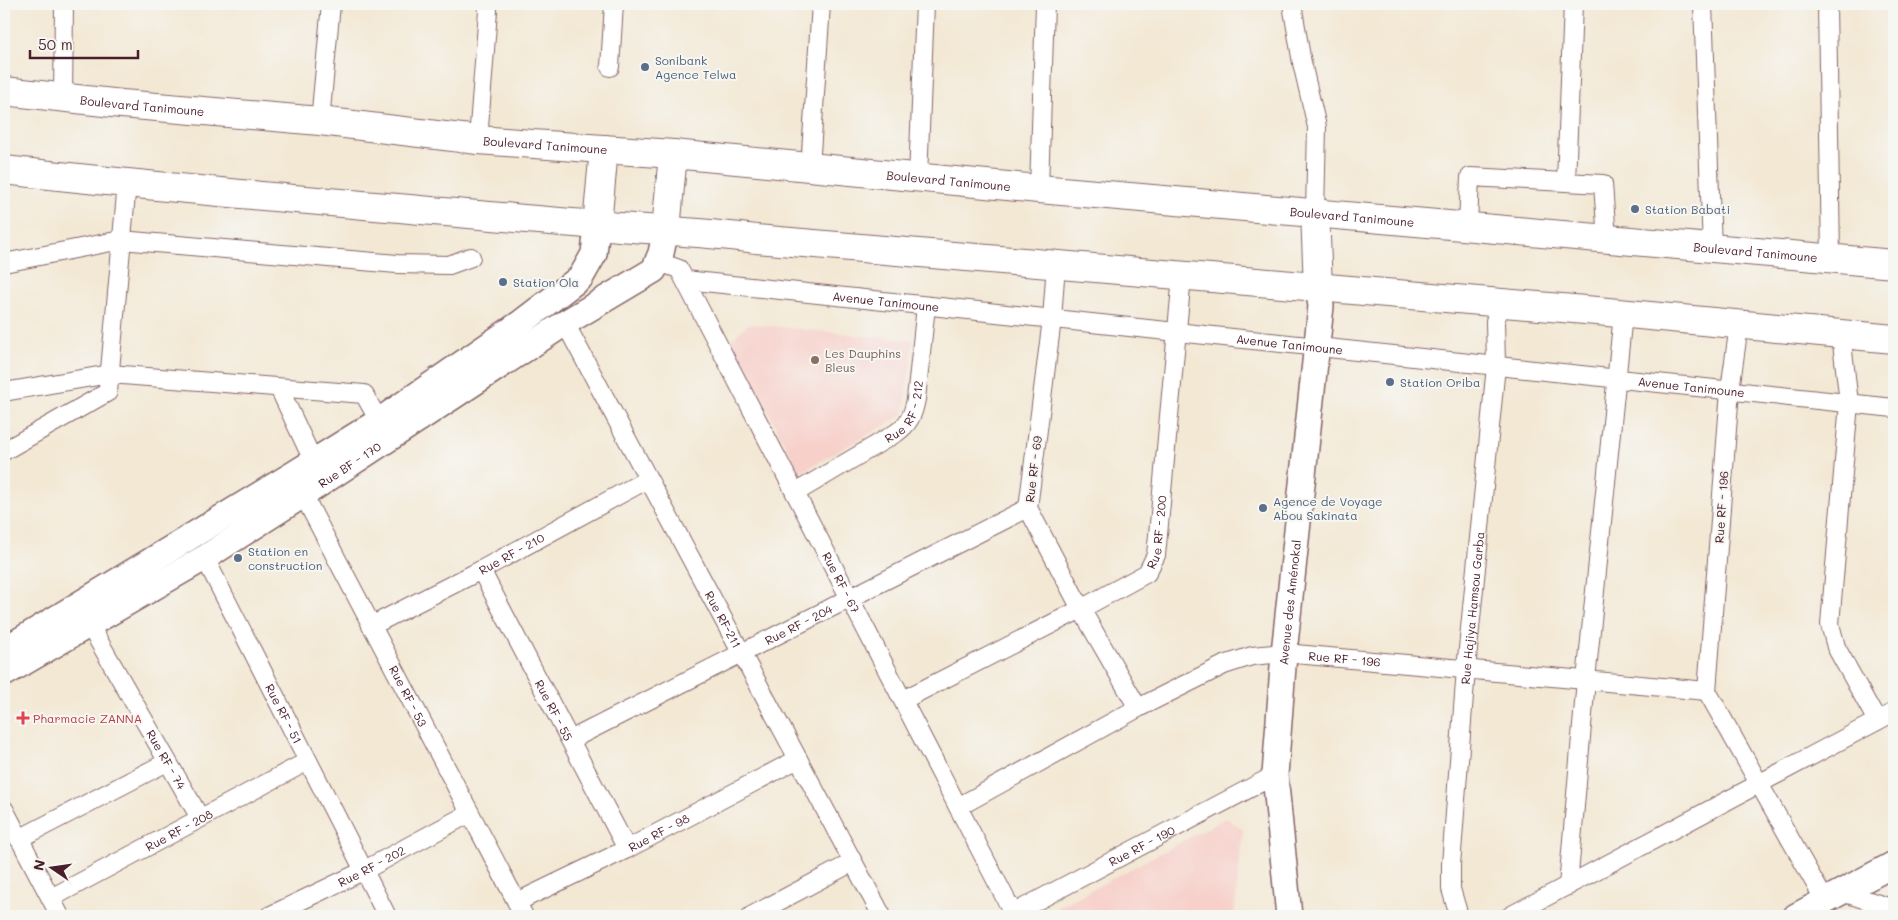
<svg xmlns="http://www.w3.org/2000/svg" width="1898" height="920" font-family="Mali,sans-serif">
	<rect width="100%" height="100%" fill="#f6f6f2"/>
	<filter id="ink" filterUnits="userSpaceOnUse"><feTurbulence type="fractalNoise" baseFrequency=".02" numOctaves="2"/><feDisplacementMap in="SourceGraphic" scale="10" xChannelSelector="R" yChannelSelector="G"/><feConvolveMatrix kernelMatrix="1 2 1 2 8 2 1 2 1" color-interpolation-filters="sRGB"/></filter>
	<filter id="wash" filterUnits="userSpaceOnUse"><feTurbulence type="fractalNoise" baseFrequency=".0096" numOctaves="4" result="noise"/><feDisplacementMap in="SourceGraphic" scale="20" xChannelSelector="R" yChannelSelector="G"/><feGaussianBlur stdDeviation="1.12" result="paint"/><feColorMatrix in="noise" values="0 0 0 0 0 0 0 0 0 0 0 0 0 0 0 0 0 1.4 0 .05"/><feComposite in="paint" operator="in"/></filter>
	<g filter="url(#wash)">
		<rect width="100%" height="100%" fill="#f3e8d4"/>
		<g fill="#f7d0ca">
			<path d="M748,324L913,340L904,414L800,473L731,340Z"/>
			<path d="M1226,818L1243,830L1234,916H1042Z"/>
		</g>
	</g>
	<g filter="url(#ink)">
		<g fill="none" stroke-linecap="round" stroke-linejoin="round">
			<g stroke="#856566" stroke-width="20">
				<g id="street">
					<path d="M1292,4L1302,63L1317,127L1315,212"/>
					<path d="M1703,4L1712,249"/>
					<path d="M1827,4L1831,259"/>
					<path d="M610,67L614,4"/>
					<path d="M63,98L64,4"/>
					<path d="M320,121L331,4"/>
					<path d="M478,140L488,11L487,4"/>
					<path d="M810,168L821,4"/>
					<path d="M918,178L925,4"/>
					<path d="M1566,182L1573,4"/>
					<path d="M1039,189L1045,4"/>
					<path d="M1468,226L1470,177L1603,184L1607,240"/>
					<path id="s1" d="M659,262L679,269L1013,913"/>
					<path d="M4,263L121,240L397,264L449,265L471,257"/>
					<path d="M1056,264L1052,319L1028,508L1081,609L1138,708"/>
					<path id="s2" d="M685,280L1894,408"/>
					<path id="s3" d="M565,323L882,916"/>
					<path d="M1740,325L1738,332L1730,390L1707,691L1825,901"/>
					<path d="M1841,334L1849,403L1830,624L1836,647L1877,721"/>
					<path d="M279,388L309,452L315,460"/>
					<path d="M4,392L110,374L364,394L379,421"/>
					<path d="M4,451L108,392L127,183"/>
					<path id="s4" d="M298,485L524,916"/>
					<path id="s5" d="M795,493L896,433C909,424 913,415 916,399L926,306"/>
					<path id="s6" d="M206,557L208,564L387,916"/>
					<path id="s7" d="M481,570L627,849"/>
					<path id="s8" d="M89,624L200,818"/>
					<path id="s9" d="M371,626L481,570L648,479"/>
					<path id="s10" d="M903,700L1081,609L1147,573L1156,555L1158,535L1182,276"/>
					<path id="s11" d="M570,740L1028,508"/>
					<path id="s12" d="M958,807L1138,708L1224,665L1252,656L1284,653L1707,691"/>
					<path d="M4,809L60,916"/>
					<path d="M19,839L167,762"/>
					<path d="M1568,886L1586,680L1623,314"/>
					<path d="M1842,892L1894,909"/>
					<path id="s13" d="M51,898L308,761"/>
					<path id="s14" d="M517,902L627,849L798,759"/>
					<path id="s15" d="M269,916L363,871L470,813"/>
					<path d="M751,916L853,862"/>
					<path id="s16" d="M1008,916L1275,775"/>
					<path id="s17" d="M1459,916L1451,889V865L1466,669L1496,366L1495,321L1500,308L1495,303"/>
					<path d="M1510,916L1894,712"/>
				</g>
			</g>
			<g stroke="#856566" stroke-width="28">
				<g id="secondary">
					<path d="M4,650L292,475L379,421L522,322L581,277L594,254L597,225"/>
					<path id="s18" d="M4,674L206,557L303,495L565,323L654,270L661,253L666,230"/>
					<path id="s19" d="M1289,916L1275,775L1284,653L1321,306L1318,288"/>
					<path d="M1796,916L1894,864"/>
				</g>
			</g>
			<g stroke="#856566" stroke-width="30">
				<g id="primary">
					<path id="s20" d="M4,91L122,104L320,121L478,140L673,154L1039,189L1894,264"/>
					<path d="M4,170C201,192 399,208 597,225C650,230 703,232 756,239L1597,311L1894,339"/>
					<path d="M1315,212L1318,288"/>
					<path d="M597,225L604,149"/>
					<path d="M666,230L673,154"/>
				</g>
			</g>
			<use href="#street" stroke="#fff" stroke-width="18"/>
			<use href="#secondary" stroke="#fff" stroke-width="25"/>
			<use href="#primary" stroke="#fff" stroke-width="28"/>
		</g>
	</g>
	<g fill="#5c6f8a" stroke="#f6f6f2" stroke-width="2">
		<circle cx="645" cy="67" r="5"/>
		<circle cx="1635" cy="209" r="5"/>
		<circle cx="503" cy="282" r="5"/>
		<circle cx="1390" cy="382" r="5"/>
		<circle cx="1263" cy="508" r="5"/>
		<circle cx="238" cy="558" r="5"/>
	</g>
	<circle fill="#8d6e63" stroke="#f6f6f2" stroke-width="2" cx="815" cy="360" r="5"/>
	<path fill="#e0444e" stroke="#f6f6f2" stroke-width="2" d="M20.5 710.5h5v5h5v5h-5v5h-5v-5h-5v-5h5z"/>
	<g text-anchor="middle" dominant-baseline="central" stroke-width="4" stroke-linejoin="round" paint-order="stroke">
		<g font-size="12" fill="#4e5e75" stroke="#f6f6f2" text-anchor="start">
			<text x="655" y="60">Sonibank<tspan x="655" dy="14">Agence Telwa</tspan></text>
			<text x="1645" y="209">Station Babati</text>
			<text x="513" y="282">Station Ola</text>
			<text x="1400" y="382">Station Oriba</text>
			<text x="1273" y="501">Agence de Voyage<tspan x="1273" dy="14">Abou Sakinata</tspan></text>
			<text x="248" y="551">Station en<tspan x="248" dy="14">construction</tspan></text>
		</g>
		<g font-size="12" fill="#4a1f2b" stroke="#f6f6f2">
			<text stroke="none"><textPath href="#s20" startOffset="139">Boulevard Tanimoune</textPath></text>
			<text stroke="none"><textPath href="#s20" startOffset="544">Boulevard Tanimoune</textPath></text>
			<text stroke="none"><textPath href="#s20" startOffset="949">Boulevard Tanimoune</textPath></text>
			<text stroke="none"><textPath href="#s20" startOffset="1354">Boulevard Tanimoune</textPath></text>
			<text stroke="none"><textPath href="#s20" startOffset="1759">Boulevard Tanimoune</textPath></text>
			<text stroke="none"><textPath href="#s2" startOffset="202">Avenue Tanimoune</textPath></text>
			<text stroke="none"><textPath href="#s2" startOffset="608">Avenue Tanimoune</textPath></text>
			<text stroke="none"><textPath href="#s2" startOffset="1012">Avenue Tanimoune</textPath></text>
			<text stroke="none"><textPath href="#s5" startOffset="141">Rue RF - 212</textPath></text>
			<text stroke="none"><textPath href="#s18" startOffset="404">Rue BF - 170</textPath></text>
			<text transform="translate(1033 469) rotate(-83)">Rue RF - 69</text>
			<text transform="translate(1721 507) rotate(-86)">Rue RF - 196</text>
			<text stroke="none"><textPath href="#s10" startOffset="318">Rue RF - 200</textPath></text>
			<text stroke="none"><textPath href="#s9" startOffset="158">Rue RF - 210</textPath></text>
			<text stroke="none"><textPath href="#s1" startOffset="374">Rue RF - 67</textPath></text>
			<text stroke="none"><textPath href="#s19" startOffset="315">Avenue des Aménokal</textPath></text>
			<text stroke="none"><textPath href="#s17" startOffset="310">Rue Hajiya Hamsou Garba</textPath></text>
			<text stroke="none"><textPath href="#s3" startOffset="336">Rue RF-211</textPath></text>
			<text stroke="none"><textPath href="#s11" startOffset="256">Rue RF - 204</textPath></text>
			<text stroke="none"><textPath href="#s12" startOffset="424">Rue RF - 196</textPath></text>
			<text stroke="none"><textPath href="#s4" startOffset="238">Rue RF - 53</textPath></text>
			<text stroke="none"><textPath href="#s7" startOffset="158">Rue RF - 55</textPath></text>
			<text stroke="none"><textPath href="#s6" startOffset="175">Rue RF - 51</textPath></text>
			<text stroke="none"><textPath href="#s8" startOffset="156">Rue RF - 74</textPath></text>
			<text stroke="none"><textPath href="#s13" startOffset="145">Rue RF - 208</textPath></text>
			<text stroke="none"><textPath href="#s14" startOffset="158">Rue RF - 98</textPath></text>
			<text stroke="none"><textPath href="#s16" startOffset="151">Rue RF - 190</textPath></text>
			<text stroke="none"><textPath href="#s15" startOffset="114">Rue RF - 202</textPath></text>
		</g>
		<g font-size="12" fill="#785e54" stroke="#f6f6f2" text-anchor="start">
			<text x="825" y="353">Les Dauphins<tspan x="825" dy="14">Bleus</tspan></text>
		</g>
		<g font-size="12" fill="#be3a42" stroke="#f6f6f2" text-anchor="start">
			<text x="33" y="718">Pharmacie ZANNA</text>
		</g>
	</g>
	<rect width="1898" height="920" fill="none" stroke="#f6f6f2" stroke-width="20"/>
	<g transform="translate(52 868) rotate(283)" stroke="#f6f6f2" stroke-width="4" paint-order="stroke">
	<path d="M0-4L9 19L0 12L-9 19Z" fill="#4a1f2b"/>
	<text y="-8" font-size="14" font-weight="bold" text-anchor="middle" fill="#4a1f2b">N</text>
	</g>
	<path d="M30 50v8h108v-8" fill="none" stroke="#4a1f2b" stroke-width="2.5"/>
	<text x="38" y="50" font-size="15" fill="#4a1f2b" stroke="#f6f6f2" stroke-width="4" paint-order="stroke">50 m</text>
</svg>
